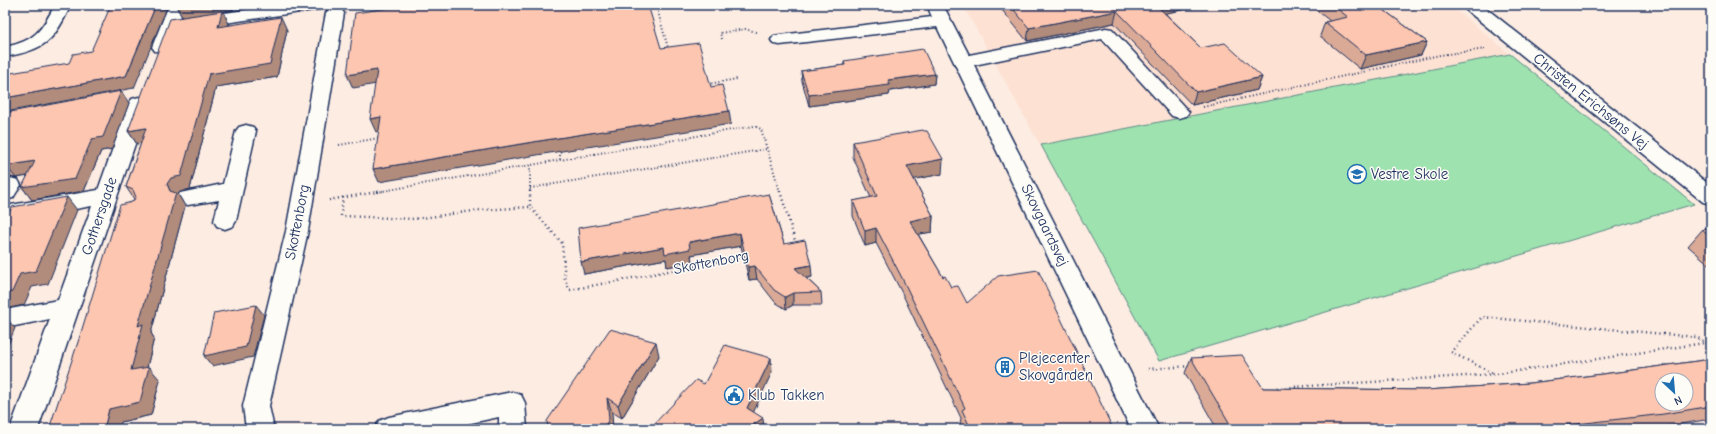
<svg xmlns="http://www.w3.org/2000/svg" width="1716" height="434" font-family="'Comic Neue',sans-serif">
	<rect width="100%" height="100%" fill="#fdece2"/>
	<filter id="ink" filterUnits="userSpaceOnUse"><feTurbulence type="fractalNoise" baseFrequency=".025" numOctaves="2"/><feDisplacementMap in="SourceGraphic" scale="8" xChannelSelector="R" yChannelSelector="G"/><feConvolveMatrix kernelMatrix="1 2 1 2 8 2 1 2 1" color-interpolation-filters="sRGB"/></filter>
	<g filter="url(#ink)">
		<path fill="#fde1d3" d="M963,5H1450L1694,204L1159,361Z"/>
		<path fill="#9ee3af" stroke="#5c8986" d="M1510,54L1694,204L1159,361L1041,145Z"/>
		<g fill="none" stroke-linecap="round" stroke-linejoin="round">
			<g stroke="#1b2f5e" stroke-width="3">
				<g id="minor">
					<path d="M55,5H71C53,42 46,49 5,57V47C35,41 41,31 55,5Z"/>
					<path d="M169,5H185L170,47L167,51L161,52L155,51L152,47Z"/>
					<path d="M279,5H322L320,9L314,10L197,27L191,26L188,22L191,18L197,17Z"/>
					<path d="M927,5H943L969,55L1106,28L1112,29L1189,112L1186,116L1179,118L1172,116L1102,39L974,65L1159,429H1131L937,27L780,45L774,44L771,40L774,36L780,35L932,17Z"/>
					<path d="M1463,5H1482L1711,186V204L1703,202L1465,9Z"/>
					<path d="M335,8L341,9L344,13L308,231L269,406L274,429H246L243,406L286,231L326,13L329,9Z"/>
					<path d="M139,97L146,99L149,103L38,429H10L50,319L5,328V310L58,300L92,206L5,222V206L98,190L129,103L132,99Z"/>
					<path d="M246,125L253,127L256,131L236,221L233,226L225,229L217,226L214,221L219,200L188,205L180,203L177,198L180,193L223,184L236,131L239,127Z"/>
					<path d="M10,178L18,180L21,185L13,198L5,200V179Z"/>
					<path d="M512,392L521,395L525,403L527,429H499V417L443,429H375L379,421L389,417Z"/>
				</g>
			</g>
			<g stroke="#1b2f5e" stroke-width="2" stroke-dasharray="1 2.5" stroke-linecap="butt">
				<path d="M656,5L668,48"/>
				<path d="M722,39L720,33L745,29L756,32"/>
				<path d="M708,84L737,79"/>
				<path d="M1203,107L1440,55L1486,49"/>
				<path d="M339,145L379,138"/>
				<path d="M560,148V160"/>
				<path d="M530,165V192"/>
				<path d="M530,188L767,149"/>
				<path d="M377,192L754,126L761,129L780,192"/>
			</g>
			<g stroke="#1b2f5e" stroke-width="2.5" stroke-dasharray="1 3.5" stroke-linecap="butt">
				<path d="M530,191V207L562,243L565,280L570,290L746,256"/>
				<path d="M780,191L796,244"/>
				<path d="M343,197L341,216L415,219L480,210L530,207"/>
				<path d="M329,200L383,191"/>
				<path d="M1148,369L1191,366"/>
				<path d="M1492,373L1451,352L1482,317L1696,337L1705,342"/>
				<path d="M1277,388L1497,374L1711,342"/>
			</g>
			<use href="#minor" fill="#fdfcf7" fill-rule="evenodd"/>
		</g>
		<g fill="#daaa97" stroke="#1b2f5e">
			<path d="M998,5H1208L1165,13L1201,48L1262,77L1257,90L1192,105L1114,23L1027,41Z"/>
			<path d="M1310,5H1377L1427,42L1421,55L1360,69L1320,36L1325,22L1330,21Z"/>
			<path d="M176,6L233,10L223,11L229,24V25L287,30L277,77L216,87L190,189L180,192L178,194L185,206L151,333L154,338L147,367L160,380L151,415L121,422L132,202L134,199L126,187L141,143L137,144L128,131L182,17Z"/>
			<path d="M844,61L935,74L934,84L890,91L889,95L809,106L802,81L801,71L844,65Z"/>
			<path d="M129,103L112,149L101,151L84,191L32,200L22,187L28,176L16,178L10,177L5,178V113Z"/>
			<path d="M853,142L942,174L914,179L933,216L932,232L918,234L943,277L951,287L967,303L1113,429H962L960,424L961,418L902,293L876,243L865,246L853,216V201L871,198L853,157Z"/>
			<path d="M769,194L784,244L812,277L806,278L821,292L822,305H793L786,309L775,302L757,279L749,280L741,246L691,255L692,262L667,267L666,259L584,274Z"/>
			<path d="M1711,228V266L1688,246L1702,230Z"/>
			<path d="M659,356L622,418L612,412L548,429Z"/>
			<path d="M1191,358L1263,388L1426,390L1530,383L1626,371L1711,359V419L1651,429H1217L1185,373Z"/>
		</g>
		<g fill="#b18b7b" stroke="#1b2f5e">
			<path d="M156,5H168L134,88L5,112V98L126,76Z"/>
			<path d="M180,5H234L233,10L223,11L229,24L225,39L182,17L176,6Z"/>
			<path d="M1154,5H1208L1151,16Z"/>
			<path d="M1117,11L1114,23L1027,41L1029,28Z"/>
			<path d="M281,17L287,30L277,77L216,87L190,189L180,192L178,194L185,206L151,333L154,338L143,384L131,370L138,326L170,191L167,184L209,74Z"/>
			<path d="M1427,42L1421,55L1360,69L1366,55Z"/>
			<path d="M377,70L382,83L353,88L347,75Z"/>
			<path d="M935,74L934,84L890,91L889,95L809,106V95L888,80Z"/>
			<path d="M1262,77L1257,90L1192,105L1196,92Z"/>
			<path d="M121,91L129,103L112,149L101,151L84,191L32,200L22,187L92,139Z"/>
			<path d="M729,111L731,124L537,155L379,182L373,169L533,142Z"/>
			<path d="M381,117L387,130L376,132L370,119Z"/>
			<path d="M146,128L155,141L137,144L128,131Z"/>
			<path d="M943,159L942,174L906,181L907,166Z"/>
			<path d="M35,161L45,173L16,178L6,166Z"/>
			<path d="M5,171L10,177L5,178Z"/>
			<path d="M67,197L77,210L48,284L32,287L24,305L5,309V293L20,274Z"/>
			<path d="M933,216L932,232L909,236L910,221Z"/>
			<path d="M876,228V243L865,246V231Z"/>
			<path d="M740,233L741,246L691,255L692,262L667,267L666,259L584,274L581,262Z"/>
			<path d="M811,265L812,277L796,280L795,268Z"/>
			<path d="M755,266L757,279L749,280L748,267Z"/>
			<path d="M793,293V305L786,309L785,297Z"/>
			<path d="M256,305L264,315L253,357L212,366L204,356Z"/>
			<path d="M5,317L15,328L5,352Z"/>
			<path d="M656,342L659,356L622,418L618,405Z"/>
			<path d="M771,358L772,372L749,422L747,408Z"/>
			<path d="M149,367L160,380L151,415L121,422L120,429H104L109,409Z"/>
			<path d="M607,398L612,412L613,429H603Z"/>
			<path d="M763,418L764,429H747Z"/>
		</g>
		<g fill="#fdc6b0" stroke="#1b2f5e" fill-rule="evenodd">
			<path d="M111,5H156L126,76L5,98V74L69,63L73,54L91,51Z"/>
			<path d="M408,5H648L661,48L699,43L711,87L722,85L729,111L533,142L373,169L381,117L370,119L377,70L347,75L355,13Z"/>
			<path d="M1010,5H1156L1201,48L1225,43L1262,77L1196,92L1117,11L1029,28Z"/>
			<path d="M1332,5H1377L1427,42L1366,55L1325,22L1348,17Z"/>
			<path d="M222,11L218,27L281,17L270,64L209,74L181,176L171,178L167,184L170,191L176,193L138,326L143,324L131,370L149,367L140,402L109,409L104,429H49L79,339L120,205L132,202L136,197L133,190L126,187L146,128L128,131L170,19Z"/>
			<path d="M923,49L935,74L888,80L890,85L809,95L801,71L845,65L844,61Z"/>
			<path d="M121,91L103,137L92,139L75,179L22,187L35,161L6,166L5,165V113Z"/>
			<path d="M923,130L924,131H927L943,159L907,166L933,216L910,221L943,277L945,276L951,287L958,286L967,303L998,276L1038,270L1113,429H971L962,410L965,408L902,278L876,228L865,231L853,201L877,196L853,142Z"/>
			<path d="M769,194L784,244L805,240L811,265L795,268L821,292L793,293L785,297L774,290L755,266L748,267L740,233L689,242L690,249L665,254L664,247L581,262L578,228Z"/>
			<path d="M67,197L36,271L20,274L12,292L5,293V215H8L12,207Z"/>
			<path d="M1711,228V238L1702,230Z"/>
			<path d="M256,305L246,347L204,356L214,313Z"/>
			<path d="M610,329L656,342L618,405L607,398L609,419L603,429H548L547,421Z"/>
			<path d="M725,345L771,358L747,408L763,418L747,429H657L652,426L696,380L704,384Z"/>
			<path d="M1242,355L1263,388L1426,390L1530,383L1626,371L1711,359V406L1664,414L1559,426L1513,429H1233L1191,358ZM1662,380H1686V404H1662Z"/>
		</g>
	</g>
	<defs>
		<g id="school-ring" transform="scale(1)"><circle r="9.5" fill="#fdfcf7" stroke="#1f6fb2" stroke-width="1.5"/><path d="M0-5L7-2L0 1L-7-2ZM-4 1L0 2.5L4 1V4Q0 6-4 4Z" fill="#1f6fb2"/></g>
		<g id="building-ring" transform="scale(1)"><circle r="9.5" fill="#fdfcf7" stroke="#1f6fb2" stroke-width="1.5"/><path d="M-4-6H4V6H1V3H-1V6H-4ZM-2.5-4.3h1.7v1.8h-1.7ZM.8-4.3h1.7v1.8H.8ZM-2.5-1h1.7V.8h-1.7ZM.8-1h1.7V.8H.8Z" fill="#1f6fb2"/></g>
		<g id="civic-ring" transform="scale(1)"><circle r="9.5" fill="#fdfcf7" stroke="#1f6fb2" stroke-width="1.5"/><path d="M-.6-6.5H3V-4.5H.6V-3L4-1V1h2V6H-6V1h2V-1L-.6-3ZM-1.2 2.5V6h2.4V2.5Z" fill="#1f6fb2"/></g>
	</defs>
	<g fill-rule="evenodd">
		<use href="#school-ring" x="1357" y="174"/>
		<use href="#building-ring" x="1005" y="367"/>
		<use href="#civic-ring" x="734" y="395"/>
	</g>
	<g text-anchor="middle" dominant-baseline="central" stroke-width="3" stroke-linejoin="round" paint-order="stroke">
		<g font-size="15" fill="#1b2f5e" stroke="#fdfcf7">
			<text transform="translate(1591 101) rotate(39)">Christen Erichsøns Vej</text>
			<text transform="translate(99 216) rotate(-71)">Gothersgade</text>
			<text transform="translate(297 222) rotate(-79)">Skottenborg</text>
			<text transform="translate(1045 225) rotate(64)">Skovgaardsvej</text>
			<text transform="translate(711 262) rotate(-11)">Skottenborg</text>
		</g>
		<g font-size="15" fill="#1b2f5e" stroke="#fdfcf7" text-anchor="start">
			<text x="1371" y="174">Vestre Skole</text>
			<text x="1019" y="358">Plejecenter<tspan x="1019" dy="17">Skovgården</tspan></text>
			<text x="748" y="395">Klub Takken</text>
		</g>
	</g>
	<rect width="1716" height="434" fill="none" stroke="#fdfcf7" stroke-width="20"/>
	<rect x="10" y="10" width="1696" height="414" fill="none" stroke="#1b2f5e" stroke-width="1.5" filter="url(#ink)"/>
	<g transform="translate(1674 392) rotate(154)"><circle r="19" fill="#fdfcf7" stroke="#a3aaba"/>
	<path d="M0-3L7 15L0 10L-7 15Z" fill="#1f6fb2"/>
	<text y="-6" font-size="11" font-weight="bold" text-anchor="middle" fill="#1b2f5e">N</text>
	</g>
</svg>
